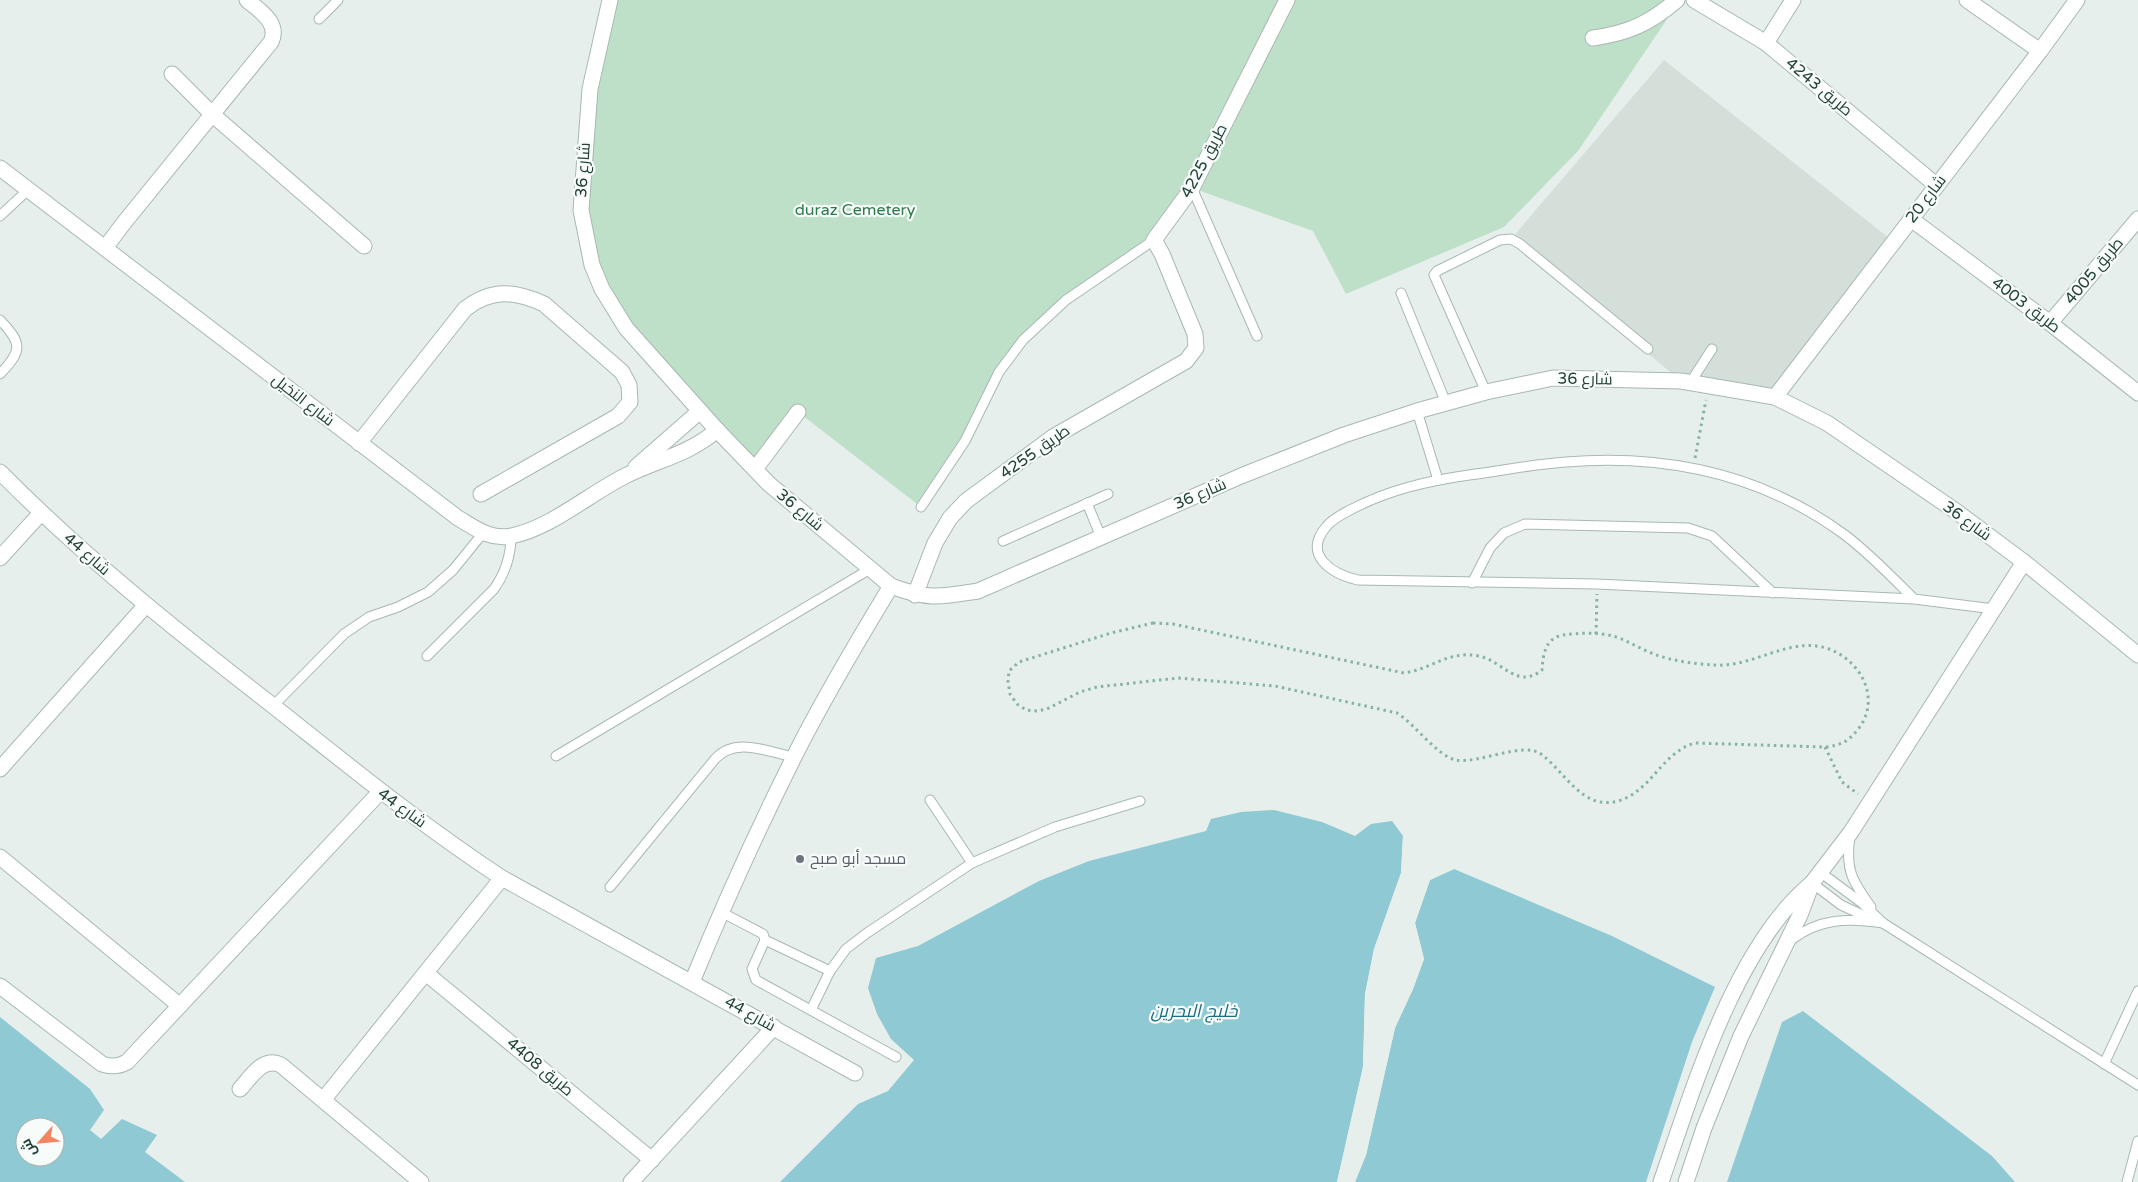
<svg xmlns="http://www.w3.org/2000/svg" width="2138" height="1182" font-family="'Varela Round',Cairo,sans-serif">
	<rect width="100%" height="100%" fill="#e6efeb"/>
	<path fill="#d4dfda" d="M1664,60L1894,242L1775,397L1681,381L1511,239Z"/>
	<path fill="#bfe0c8" d="M614,0H1680L1578,151L1504,227L1346,294L1313,231L1192,188L1154,240L1095,280L1023,340L921,507L798,412L755,469L626,328L592,265L582,169Z"/>
	<g fill="#8ec9d4" fill-rule="evenodd">
		<path d="M1274,810L1322,822L1355,836L1371,824L1392,821L1403,836L1401,873L1374,949L1365,994L1363,1067L1337,1182H780L858,1104L888,1091L914,1060L891,1039L877,1014L868,988L876,958L918,946L1039,881L1089,861L1206,831L1211,819L1241,812Z"/>
		<path d="M1454,869L1612,936L1715,987L1692,1042L1646,1182H1355L1366,1155L1395,1028L1413,989L1424,959L1415,923L1430,880Z"/>
		<path d="M1803,1011L1992,1156L2015,1182H1727L1782,1022Z"/>
		<path d="M0,1017L90,1089L104,1110L90,1130L101,1139L122,1119L157,1135L145,1152L185,1182H0ZM25,1127H55V1157H25Z"/>
	</g>
	<g fill="#e6efeb">
		<path d="M1403,836L1406,837L1403,873L1376,950L1368,995L1366,1068L1339,1182H1337L1363,1067L1365,994L1374,949L1401,873Z"/>
		<path d="M1452,867L1454,869L1430,880L1415,923L1424,959L1413,989L1395,1028L1366,1155L1355,1182H1352L1363,1154L1393,1027L1410,988L1421,958L1413,922L1428,878Z"/>
	</g>
	<g fill="none" stroke-linecap="round" stroke-linejoin="round">
		<g stroke="#a8b8b2" stroke-width="11">
			<g id="service">
				<path d="M319,19L338,0"/>
				<path d="M1192,188L1257,336"/>
				<path d="M0,216L29,189"/>
				<path d="M1401,293L1446,403"/>
				<path d="M0,320C23,344 22,351 0,374"/>
				<path d="M1690,383L1712,349"/>
				<path d="M1486,392L1434,275L1437,271L1500,240L1511,239L1520,244L1648,349"/>
				<path d="M1417,411L1438,480"/>
				<path d="M1087,503L1101,537"/>
				<path d="M921,507L965,441L999,372L1023,340L1066,300L1154,240"/>
				<path d="M1003,541L1108,494"/>
				<path d="M1472,583L1490,548L1504,533L1525,524L1688,528L1712,536L1773,593"/>
				<path d="M1914,599C1892,577 1870,554 1845,535C1762,474 1668,454 1566,462C1534,464 1501,471 1469,475C1427,481 1388,490 1350,510C1341,515 1332,519 1326,527C1302,555 1332,574 1358,580L1597,584L1914,599L1994,609"/>
				<path d="M427,656L494,589C506,572 511,556 511,536"/>
				<path d="M273,706L344,634L369,617L398,607L428,592L453,570L483,533"/>
				<path d="M556,756L870,569"/>
				<path d="M930,800L972,863"/>
				<path d="M1850,837C1845,869 1852,881 1871,907"/>
				<path d="M1820,872L1862,903L1883,923L2138,1085"/>
				<path d="M1812,883L1841,905L1869,918"/>
				<path d="M610,887L715,759C735,736 768,752 794,757"/>
				<path d="M721,912L763,934L765,940L752,969L756,980L896,1057"/>
				<path d="M765,940L830,971"/>
				<path d="M1791,940C1820,918 1848,918 1883,923"/>
				<path d="M811,1010L830,971L846,949L867,933L972,863L1055,827L1140,801"/>
				<path d="M2104,1064L2138,991"/>
				<path d="M2127,1182L2138,1141"/>
			</g>
		</g>
		<g stroke="#a8b8b2" stroke-width="17">
			<g id="minor">
				<path d="M1694,0L1766,43L1936,185"/>
				<path d="M1967,0L2040,51"/>
				<path d="M1593,38C1629,33 1650,23 1677,0"/>
				<path d="M1766,43L1793,0"/>
				<path d="M172,74L213,115L364,246"/>
				<path d="M1911,219L2050,323L2138,393"/>
				<path d="M105,248L123,224L271,42C280,23 260,11 247,0"/>
				<path d="M2050,323L2138,219"/>
				<path d="M1775,397L2040,51L2077,0"/>
				<path d="M359,443L465,309C492,288 515,291 544,304L622,372L629,385L630,402L618,416L481,494"/>
				<path d="M755,469L798,412"/>
				<path d="M0,472C84,557 178,632 272,705C348,765 421,825 502,878L855,1073"/>
				<path d="M0,558L41,513"/>
				<path d="M915,595L935,543L950,518L966,501L1053,437L1186,361L1196,348L1195,334L1162,254L1154,240L1192,188L1287,0"/>
				<path d="M0,769L146,605"/>
				<path d="M0,857L179,1005"/>
				<path d="M427,974L652,1160"/>
				<path d="M692,982C723,906 757,831 794,757C823,699 857,642 891,586"/>
				<path d="M0,986L102,1064C111,1067 118,1067 127,1062L380,792"/>
				<path d="M240,1089C251,1077 263,1056 281,1065L421,1182"/>
				<path d="M323,1100L502,878"/>
				<path d="M631,1182L774,1027"/>
				<path d="M1661,1182C1693,1090 1735,946 1812,883"/>
				<path d="M1686,1182L1704,1128L1741,1036L1800,915L1812,883L1851,832L2024,562"/>
			</g>
		</g>
		<g stroke="#a8b8b2" stroke-width="17">
			<g id="tertiary">
				<path d="M610,0L590,89L581,210L592,265L602,289L626,328L717,430L769,484L891,586C928,600 940,597 978,591L1241,476L1344,435L1417,411L1486,392L1553,378L1681,381L1775,397L1827,423L1957,512L2024,562L2138,655"/>
				<path d="M0,168L458,518C475,528 490,540 511,536C551,528 589,494 625,476C657,460 690,454 717,430"/>
				<path d="M636,467L700,411"/>
			</g>
		</g>
		<g stroke="#86b3a5" stroke-width="3" stroke-dasharray="2.5 4" stroke-linecap="butt">
			<path d="M1695,458L1706,400"/>
			<path d="M1153,623L1173,624L1404,673C1432,669 1448,650 1479,656C1503,661 1517,690 1542,670C1543,655 1545,638 1563,635C1578,633 1598,632 1613,636C1627,640 1640,649 1654,654C1672,661 1695,664 1714,665C1754,668 1790,635 1829,649C1861,661 1881,698 1859,728C1850,740 1841,746 1825,747L1695,743C1662,752 1652,791 1618,801C1583,811 1565,772 1541,754C1524,741 1479,764 1456,760C1437,756 1415,724 1397,713L1275,686L1178,678L1097,687L1080,692L1047,709L1037,711L1026,710L1017,704L1010,694L1008,681L1009,671L1019,662L1111,633Z"/>
			<path d="M1596,634L1597,594"/>
			<path d="M1825,747L1842,782L1858,794"/>
		</g>
		<use href="#service" stroke="#fff" stroke-width="9"/>
		<use href="#minor" stroke="#fff" stroke-width="15"/>
		<use href="#tertiary" stroke="#fff" stroke-width="15"/>
	</g>
	<circle fill="#6b7280" stroke="#f7fbf9" stroke-width="2" cx="800" cy="859" r="5"/>
	<g text-anchor="middle" dominant-baseline="central" stroke-width="4.5" stroke-linejoin="round" paint-order="stroke">
		<g font-size="16" fill="#24423a" stroke="#f7fbf9">
			<text transform="translate(1819 87) rotate(40)">طريق 4243</text>
			<text transform="translate(1204 161) rotate(-62)">طريق 4225</text>
			<text transform="translate(583 170) rotate(-86)">شارع 36</text>
			<text transform="translate(1926 199) rotate(-53)">شارع 20</text>
			<text transform="translate(2094 271) rotate(-50)">طريق 4005</text>
			<text transform="translate(2026 305) rotate(37)">طريق 4003</text>
			<text transform="translate(1585 379) rotate(1)">شارع 36</text>
			<text transform="translate(303 400) rotate(38)">شارع النخيل</text>
			<text transform="translate(1035 452) rotate(-35)">طريق 4255</text>
			<text transform="translate(1200 494) rotate(-23)">شارع 36</text>
			<text transform="translate(800 510) rotate(40)">شارع 36</text>
			<text transform="translate(1967 521) rotate(36)">شارع 36</text>
			<text transform="translate(87 554) rotate(41)">شارع 44</text>
			<text transform="translate(402 808) rotate(36)">شارع 44</text>
			<text transform="translate(750 1014) rotate(29)">شارع 44</text>
			<text transform="translate(540 1067) rotate(40)">طريق 4408</text>
		</g>
		<g font-size="16" fill="#2d7a4b" stroke="#f7fbf9">
			<text x="855" y="210">duraz Cemetery</text>
		</g>
		<g font-size="16" fill="#5b616d" stroke="#f7fbf9" text-anchor="start">
			<text x="810" y="859">مسجد أبو صبح</text>
		</g>
		<g font-size="18" font-style="italic" fill="#1c6f80" stroke="#f7fbf9">
			<text x="1194" y="1011">خليج البحرين</text>
		</g>
	</g>
	<g transform="translate(40 1142) rotate(243)"><circle r="24" fill="#f7fbf9" stroke="#a3b1ad"/>
	<path d="M0-4L9 19L0 12L-9 19Z" fill="#f4845f"/>
	<text y="-8" font-size="14" font-weight="bold" text-anchor="middle" fill="#24423a">ش</text>
	</g>
</svg>
